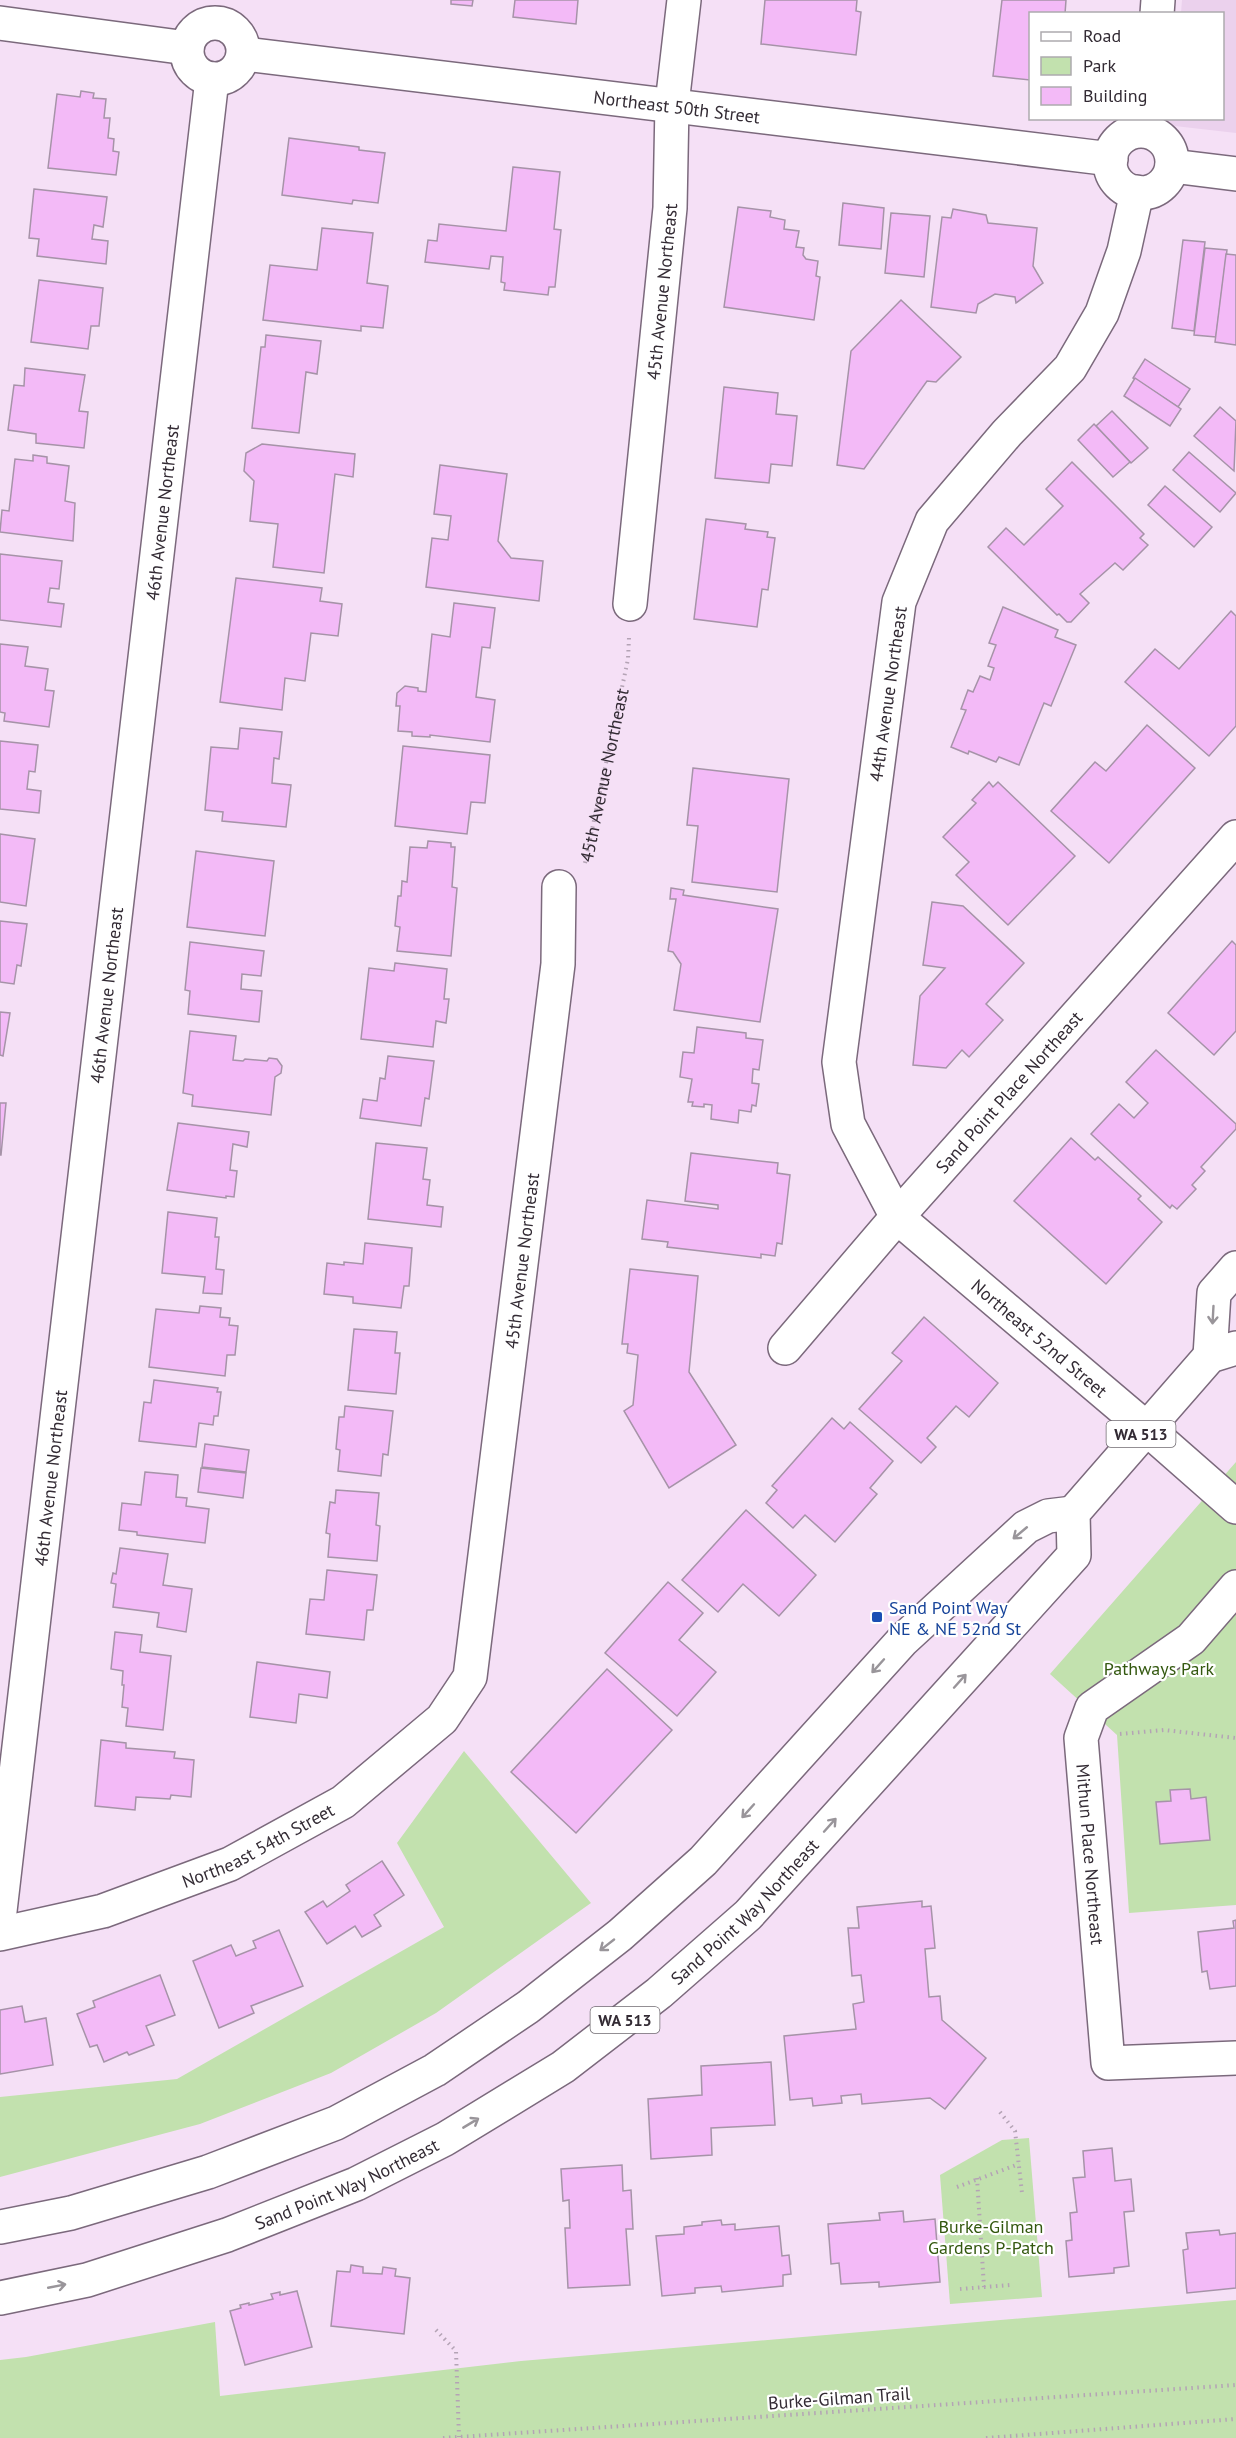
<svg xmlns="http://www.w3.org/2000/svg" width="1236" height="2438" font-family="'PT Sans',sans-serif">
	<rect width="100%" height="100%" fill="#f5e0f6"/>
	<path fill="#ebd1ed" d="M1182,0H1236V133L1166,125L1167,119L1222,118V14L1181,13Z"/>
	<g fill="#c2e1ae">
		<path d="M1236,1462V1905L1129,1913L1117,1735L1050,1674Z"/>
		<path d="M464,1751L591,1903L436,2013L331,2073L200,2124L0,2177V2097L177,2079L444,1927L397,1843Z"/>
		<path d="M1029,2138L1042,2297L950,2304L940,2175L1002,2140Z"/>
		<path d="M1236,2300V2438H0V2360L26,2357L215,2322L220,2396L521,2361Z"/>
	</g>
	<g fill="#f3baf7" stroke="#a693a8" stroke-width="1.5">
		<path d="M451,0H473L472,6L451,4Z"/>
		<path d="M515,0H578L576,24L513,17Z"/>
		<path d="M765,0H857L856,11L861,12L856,55L761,44Z"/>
		<path d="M1002,0H1066L1065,14H1030V80L993,76Z"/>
		<path d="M81,91L94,93L93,98L106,99L104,118H110L108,138L114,139L113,151L119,152L116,175L48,168L57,94L80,97Z"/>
		<path d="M289,138L359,147V150L385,153L378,203L353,200L352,204L282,195Z"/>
		<path d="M513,167L560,172L554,229L561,230L555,287H549L548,295L504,290L505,283L501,282L503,257L491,256L489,269L425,262L428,240L437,241L439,224L506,231Z"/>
		<path d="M34,189L107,197L103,227L94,225L92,239L108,241L106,264L37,256L39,239L29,238Z"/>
		<path d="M843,203L884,208L881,249L839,245Z"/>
		<path d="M738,207L771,211L770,217L785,220L784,229L799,231L796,247L804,248L803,255L806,259L818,261L816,276L820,277L814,320L724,307Z"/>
		<path d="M953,209L986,215L988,223L1037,228L1033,266L1043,283L1016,303L1015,297L995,294L978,304L976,313L931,307L942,217L951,218Z"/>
		<path d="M891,213L930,216L924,277L885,273Z"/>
		<path d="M322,228L373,233L367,283L388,286L383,328L361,326V331L263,320L270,265L317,270Z"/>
		<path d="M1183,240L1205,242L1194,331L1172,328Z"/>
		<path d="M1205,248L1227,250L1216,337L1194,335Z"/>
		<path d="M1226,254L1236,255V345L1215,342Z"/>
		<path d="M39,280L103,288L99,326H91L88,349L31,342Z"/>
		<path d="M901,300L961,357L936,382L927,381L864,469L837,465L851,351Z"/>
		<path d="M266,335L321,341L317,374L306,372L299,433L252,428L261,347H265Z"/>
		<path d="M1145,359L1190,389L1178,407L1133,378Z"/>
		<path d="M25,368L85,375L79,411L88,412L84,448L36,443V434L8,430L14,385L24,386Z"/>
		<path d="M1135,378L1181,409L1170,426L1124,396Z"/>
		<path d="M724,387L778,393L776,414L797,416L792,466L771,464L769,483L715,478Z"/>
		<path d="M1220,407L1236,421L1234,471L1194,436Z"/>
		<path d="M1112,411L1148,448L1131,463L1096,426Z"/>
		<path d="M1094,424L1130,462L1113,477L1078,440Z"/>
		<path d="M262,444L355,454L353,477L335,474L324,573L273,567L278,524L250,521L254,481L244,471L246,453Z"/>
		<path d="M1189,452L1236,493L1220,512L1173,470Z"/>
		<path d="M33,455L47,457V463L69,466L65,501L75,503L73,541L0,532L2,510L9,511L15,459L33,461Z"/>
		<path d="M1072,462L1144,534L1140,538L1148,545L1123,570L1115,563L1080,594L1089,603L1071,622H1067L1059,614L1057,615L988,547L1006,528L1024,545L1063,506L1046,489Z"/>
		<path d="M440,465L507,474L498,541L511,558L543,561L539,601L426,587L432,538L448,540L451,516L434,514Z"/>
		<path d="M1165,486L1212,527L1194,547L1148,505Z"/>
		<path d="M706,519L746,524L745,529L768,532L767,537L775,538L768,590L762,589L757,627L694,619Z"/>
		<path d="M0,554L62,561L59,589L50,588L48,602L64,604L61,627L0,620Z"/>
		<path d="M236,578L322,588L320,601L342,604L338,636L311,633L305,681L285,678L282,710L220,702Z"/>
		<path d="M454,603L495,608L490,648L482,647L476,697L495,700L490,742L430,735V737L412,736V732L398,731L400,706H396L397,693L405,686L418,688V691L426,692L432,634L450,637Z"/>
		<path d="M1003,607L1058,630L1055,637L1076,645L1051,706L1044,703L1019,765L999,757L996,762L969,751L968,754L951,747L966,710L961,709L968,690L973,692L980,676L990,680L994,668L988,666L996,645L989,643Z"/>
		<path d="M1231,611L1236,616V726L1209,756L1125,682L1155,649L1179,669Z"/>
		<path d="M0,644L28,647L25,666L48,669L45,690L54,691L49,727L4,721L5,713L0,712Z"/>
		<path d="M1147,725L1195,768L1109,863L1051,811L1095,762L1106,771Z"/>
		<path d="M240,728L282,732L279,759L274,758L272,783L291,785L286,827L222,821L223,812L205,810L211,747L238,749Z"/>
		<path d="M0,741L38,745L35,772L29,771L27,789L41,791L39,813L0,809Z"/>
		<path d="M403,746L490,755L485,803L471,802L467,834L395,826Z"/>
		<path d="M693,768L789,779L777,892L692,882L698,826L687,825Z"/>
		<path d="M989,782L993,787L998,782L1075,856L1008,925L956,875L969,862L943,837L976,803L972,800Z"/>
		<path d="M0,834L35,839L26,906L0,902Z"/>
		<path d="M428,841L451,843V847H455L452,887L457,888L451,956L397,951L400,927L395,926L398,896H401L402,881L407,882L410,847L427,848Z"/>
		<path d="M196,851L274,861L265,936L187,927Z"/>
		<path d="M671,888L684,890L683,895L778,909L760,1022L674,1010L681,964L673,952L668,951L676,899H670Z"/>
		<path d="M932,902L963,906L1024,963L986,1004L1003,1020L969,1057L962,1050L946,1068L913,1065L920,996L945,968L923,965Z"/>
		<path d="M0,921L27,924L21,966L17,965L14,984L0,982Z"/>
		<path d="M1232,941L1236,945V1031L1214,1055L1168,1013Z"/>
		<path d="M190,942L264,951L261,976L242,974L241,989L262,991L259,1022L188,1014L190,991L185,990Z"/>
		<path d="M395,963L447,969L444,999H449L446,1023L436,1021L433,1047L361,1039L369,968L394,971Z"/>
		<path d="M0,1012L10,1013L3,1056L0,1055Z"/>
		<path d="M697,1027L746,1033V1038L763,1040L759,1070L753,1069L752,1083L759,1084L756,1106L752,1105L751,1112L739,1110L738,1123L711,1119L712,1105L704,1104V1107L692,1106L693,1102H688L692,1079L680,1077L683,1052L694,1053Z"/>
		<path d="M190,1031L236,1036L233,1060L243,1061L245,1059L267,1061L269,1058L277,1059L282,1066L281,1073L275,1077L271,1115L192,1106L193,1095L183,1093Z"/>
		<path d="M1156,1050L1236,1124V1129L1201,1167L1205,1171L1192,1185L1196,1189L1177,1209L1172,1205L1170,1208L1091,1134L1119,1104L1134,1118L1148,1103L1126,1082Z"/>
		<path d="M388,1056L434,1061L429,1099L425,1098L421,1126L360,1118L363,1099L377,1101L380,1078L385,1079Z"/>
		<path d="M0,1103H6L1,1155H0Z"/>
		<path d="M178,1123L249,1132L247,1147L233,1144L230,1170L237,1171L234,1197L226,1196V1198L167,1190Z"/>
		<path d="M1071,1138L1095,1160L1098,1157L1141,1196L1138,1199L1162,1222L1106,1284L1014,1201Z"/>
		<path d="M376,1143L427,1148L423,1179L430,1180L427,1205L443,1207L441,1227L368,1219Z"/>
		<path d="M691,1153L778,1163L777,1173L790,1175L782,1244L777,1243L775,1256L761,1254V1258L667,1247L668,1242L642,1239L647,1200L718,1209V1205L685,1201Z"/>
		<path d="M168,1212L217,1218L215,1237H219L216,1269L224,1270L222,1294L203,1293L205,1277L162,1273Z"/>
		<path d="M365,1243L412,1248L409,1286H404L401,1308L353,1303V1297L324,1294L327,1263L344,1265V1262L363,1264Z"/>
		<path d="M630,1269L698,1276L689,1372L736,1445L669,1488L624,1411L633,1405L638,1355L627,1353L628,1344H622Z"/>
		<path d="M200,1306L221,1308L220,1317L230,1318L229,1325L238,1326L235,1355H227L225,1376L149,1367L156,1309L199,1313Z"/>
		<path d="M924,1317L998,1383L969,1417L956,1406L927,1438L936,1447L921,1463L859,1409L902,1361L892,1353Z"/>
		<path d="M354,1329L397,1332L395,1353H400L396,1394L348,1390Z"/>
		<path d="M154,1380L218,1388L217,1392H221L218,1416H214L213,1425L199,1423L196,1447L139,1441L144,1402L151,1403Z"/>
		<path d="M345,1406L393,1411L388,1455L383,1454L381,1476L338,1471L340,1450L336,1449L339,1417H344Z"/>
		<path d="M832,1418L844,1429L850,1422L893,1461L870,1488L877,1494L835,1542L805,1515L793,1528L766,1503L777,1490L772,1486Z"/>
		<path d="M205,1444L249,1450L246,1472L202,1467Z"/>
		<path d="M201,1468L246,1473L243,1498L198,1492Z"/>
		<path d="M145,1472L178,1475L176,1497L187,1498L186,1506L209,1509L205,1543L137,1535V1532L119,1530L122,1503L141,1505Z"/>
		<path d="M336,1490L379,1493L376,1525L380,1526L377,1561L328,1557L330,1534L326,1533L330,1502L335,1503Z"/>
		<path d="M746,1510L816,1575L779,1616L743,1584L718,1612L682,1580Z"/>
		<path d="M120,1548L168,1554L163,1585L192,1589L186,1632L157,1627L159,1613L113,1607L116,1584L111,1583L113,1573L116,1574Z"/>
		<path d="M327,1570L377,1575L373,1610H367L364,1640L306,1634L310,1599L324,1600Z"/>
		<path d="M668,1582L703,1613L679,1640L716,1672L677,1716L605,1653Z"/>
		<path d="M115,1632L142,1635L140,1652L171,1656L163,1730L126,1726L128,1708L122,1707L124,1685H122L123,1671L111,1669Z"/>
		<path d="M257,1662L330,1672L327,1698L299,1694L296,1723L250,1717Z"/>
		<path d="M607,1669L672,1730L576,1833L511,1772Z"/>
		<path d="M101,1740L126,1743V1748L175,1752L174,1758L194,1760L191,1797L171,1795L170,1799L136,1797L135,1810L95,1806Z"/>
		<path d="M1190,1789L1191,1799L1206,1797L1210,1840L1160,1844L1156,1802L1171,1801L1170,1790Z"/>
		<path d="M382,1861L404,1895L374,1915L381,1926L362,1937L355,1926L327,1944L305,1912L323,1901L327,1907L350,1891L346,1885Z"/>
		<path d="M922,1901V1907L931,1906L935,1948L925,1949L929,1997L940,1996L942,2020L986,2058L945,2109L930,2098L862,2104L861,2094L841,2096L842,2103L813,2106L812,2098L790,2100L784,2036L856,2029L853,2004L864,2002L861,1975L852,1976L848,1928H859L857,1907Z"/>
		<path d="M1236,1920V1986L1210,1989L1207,1971L1202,1972L1198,1932L1234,1928L1233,1921Z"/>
		<path d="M279,1930L303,1986L251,2006L254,2013L219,2028L193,1961L231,1945L236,1956L256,1948L253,1941Z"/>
		<path d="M160,1975L175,2015L146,2026L154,2045L129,2055L127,2052L104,2062L97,2045L90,2047L77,2014L95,2007L93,2001Z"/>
		<path d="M22,2006L25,2022L46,2018L53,2065L0,2074V2010Z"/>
		<path d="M771,2062L775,2125L711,2128L712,2155L651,2159L648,2099L702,2095L701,2066Z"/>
		<path d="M1112,2148L1115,2181L1131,2179L1134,2211L1124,2212L1129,2266L1114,2268V2273L1069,2277L1066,2241L1072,2240L1070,2213L1077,2212L1073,2178L1085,2177L1083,2151Z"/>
		<path d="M622,2165L623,2191L631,2190L633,2229H626L630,2285L568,2288L565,2228H570L569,2200L563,2201L561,2169Z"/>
		<path d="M903,2211L904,2222L935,2219L940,2282L879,2287V2282L841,2284L839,2263L831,2264L828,2224L880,2220L879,2213Z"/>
		<path d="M721,2220L722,2225L735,2224V2230L779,2226L782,2256L789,2255L791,2274L783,2275V2286L722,2292L721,2286L695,2288V2293L662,2296L656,2236L684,2234V2227L702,2225V2222Z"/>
		<path d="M1219,2230L1220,2235L1236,2233V2288L1187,2293L1183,2250L1188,2249L1186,2233Z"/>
		<path d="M351,2265L363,2267V2273L382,2274L383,2267L396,2269L395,2276L410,2278L404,2334L331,2326L337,2271L350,2272Z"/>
		<path d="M297,2291L312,2347L245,2365L230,2311L241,2308L240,2305L249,2303V2305L273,2299L271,2294L280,2292V2295Z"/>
	</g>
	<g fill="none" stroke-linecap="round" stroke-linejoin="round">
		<g stroke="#7b697c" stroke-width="36">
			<g id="minor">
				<path d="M1157,14L1158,0"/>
				<circle cx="215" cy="51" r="28"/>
				<path d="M0,23L187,48"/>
				<path id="s2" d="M244,54L1111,159"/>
				<circle cx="1141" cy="162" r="31"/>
				<path d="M1172,166L1236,174"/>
				<path id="s3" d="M1137,192L1124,251L1102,313L1070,368L1007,433L932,521L899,602L839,1062L848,1124L897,1217L1146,1428L1236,1507"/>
				<path id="s4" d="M630,604L670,208L672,104L684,0"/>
				<path id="s5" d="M785,1348L897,1217L1236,837"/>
				<path id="s6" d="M1236,1587L1191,1639L1092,1708L1081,1738L1108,2063L1236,2058"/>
				<path id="s7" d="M0,1911L212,79"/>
				<path id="s8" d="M0,1934L103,1911L230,1864L343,1802L442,1719L470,1677L558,964L559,887"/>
			</g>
		</g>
		<g stroke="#7b697c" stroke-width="36">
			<g id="major">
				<path d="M1210,1356L1214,1293L1236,1268"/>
				<path d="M0,2227L71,2213L208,2172L336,2123L435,2070L528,2007L620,1935L703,1861L903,1640L1026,1527L1048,1516L1073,1513"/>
				<path id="s9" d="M0,2298L87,2280L227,2235L356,2184L445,2139L563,2067L659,1993L748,1915L1074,1555L1073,1513L1210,1356L1236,1348"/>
			</g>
		</g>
		<g stroke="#b4a3b5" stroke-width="4" stroke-dasharray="1.5 4.5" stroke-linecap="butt">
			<path id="s1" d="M585,863L628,659L629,638"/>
			<path d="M1120,1734L1164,1730L1236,1738"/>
			<path d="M1000,2112L1015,2131L1022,2193"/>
			<path d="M977,2178L984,2287"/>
			<path d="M957,2187L1019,2164"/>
			<path d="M960,2289L1010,2285"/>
			<path d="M436,2330L456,2351L459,2437"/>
			<path d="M443,2438L1236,2385"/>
			<path d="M986,2438L1236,2419"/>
		</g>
		<use href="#minor" stroke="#fff" stroke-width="33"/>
		<use href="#major" stroke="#fff" stroke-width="33"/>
	</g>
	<defs><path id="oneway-shaft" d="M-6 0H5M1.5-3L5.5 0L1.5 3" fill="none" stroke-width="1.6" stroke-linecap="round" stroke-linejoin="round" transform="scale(1.5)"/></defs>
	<g stroke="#99959a">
		<use href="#oneway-shaft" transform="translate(1213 1315) rotate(93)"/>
		<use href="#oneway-shaft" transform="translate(1020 1533) rotate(140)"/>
		<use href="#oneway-shaft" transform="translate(878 1666) rotate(132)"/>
		<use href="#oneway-shaft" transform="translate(960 1681) rotate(-48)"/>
		<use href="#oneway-shaft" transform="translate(748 1811) rotate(132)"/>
		<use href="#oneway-shaft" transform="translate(830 1825) rotate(-48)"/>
		<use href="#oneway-shaft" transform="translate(607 1945) rotate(142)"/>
		<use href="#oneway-shaft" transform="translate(471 2123) rotate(-31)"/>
		<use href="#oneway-shaft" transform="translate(57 2286) rotate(-11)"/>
	</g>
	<rect fill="#1a4fb4" stroke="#fff" stroke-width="2" x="871" y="1611" width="12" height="12" rx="3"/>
	<g text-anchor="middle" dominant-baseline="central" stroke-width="4.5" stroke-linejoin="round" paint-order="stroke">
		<g fill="#fff" stroke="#706b71" stroke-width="1.5">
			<rect x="1106.5" y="1421" width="69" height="26" rx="4.5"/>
			<rect x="590.5" y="2007" width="69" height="26" rx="4.5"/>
		</g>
		<g font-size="16" font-weight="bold" fill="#332b34">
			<text x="1141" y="1434">WA 513</text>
			<text x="625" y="2020">WA 513</text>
		</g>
		<g font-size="18" fill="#332b34" stroke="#fff">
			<text stroke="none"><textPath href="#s2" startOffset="436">Northeast 50th Street</textPath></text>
			<text stroke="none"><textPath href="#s4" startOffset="314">45th Avenue Northeast</textPath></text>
			<text stroke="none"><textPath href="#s7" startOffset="1408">46th Avenue Northeast</textPath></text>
			<text transform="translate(888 694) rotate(-82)">44th Avenue Northeast</text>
			<text stroke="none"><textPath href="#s1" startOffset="90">45th Avenue Northeast</textPath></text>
			<text stroke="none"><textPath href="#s7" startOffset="922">46th Avenue Northeast</textPath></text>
			<text stroke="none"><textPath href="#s5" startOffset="340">Sand Point Place Northeast</textPath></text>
			<text stroke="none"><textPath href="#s8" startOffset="969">45th Avenue Northeast</textPath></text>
			<text stroke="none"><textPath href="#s3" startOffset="1302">Northeast 52nd Street</textPath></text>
			<text stroke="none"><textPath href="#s7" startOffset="436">46th Avenue Northeast</textPath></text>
			<text stroke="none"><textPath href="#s8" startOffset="274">Northeast 54th Street</textPath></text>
			<text stroke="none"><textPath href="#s6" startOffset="338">Mithun Place Northeast</textPath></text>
			<text stroke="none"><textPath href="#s9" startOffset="852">Sand Point Way Northeast</textPath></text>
			<text stroke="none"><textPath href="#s9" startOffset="366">Sand Point Way Northeast</textPath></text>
			<text transform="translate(839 2398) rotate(-4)">Burke-Gilman Trail</text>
		</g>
		<g font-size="18" fill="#164399" stroke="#fff" text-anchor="start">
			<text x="889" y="1607">Sand Point Way<tspan x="889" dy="21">NE &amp; NE 52nd St</tspan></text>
		</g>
		<g font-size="18" fill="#33580f" stroke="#fff">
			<text x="1159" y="1668">Pathways Park</text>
			<text x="991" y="2226">Burke-Gilman<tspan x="991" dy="21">Gardens P-Patch</tspan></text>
		</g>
	</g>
	<rect x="1029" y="12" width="195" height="108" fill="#ffffff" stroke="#adaaae" stroke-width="1.5"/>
	<rect x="1041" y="32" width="30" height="9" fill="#ffffff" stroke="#adaaae" stroke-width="1.5"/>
	<text x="1083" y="42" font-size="18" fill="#332b34">Road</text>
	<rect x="1041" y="57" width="30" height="18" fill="#c2e1ae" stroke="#adaaae" stroke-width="1.5"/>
	<text x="1083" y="72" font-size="18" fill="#332b34">Park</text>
	<rect x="1041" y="87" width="30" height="18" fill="#f3baf7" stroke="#adaaae" stroke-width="1.5"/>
	<text x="1083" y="102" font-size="18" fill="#332b34">Building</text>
</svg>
